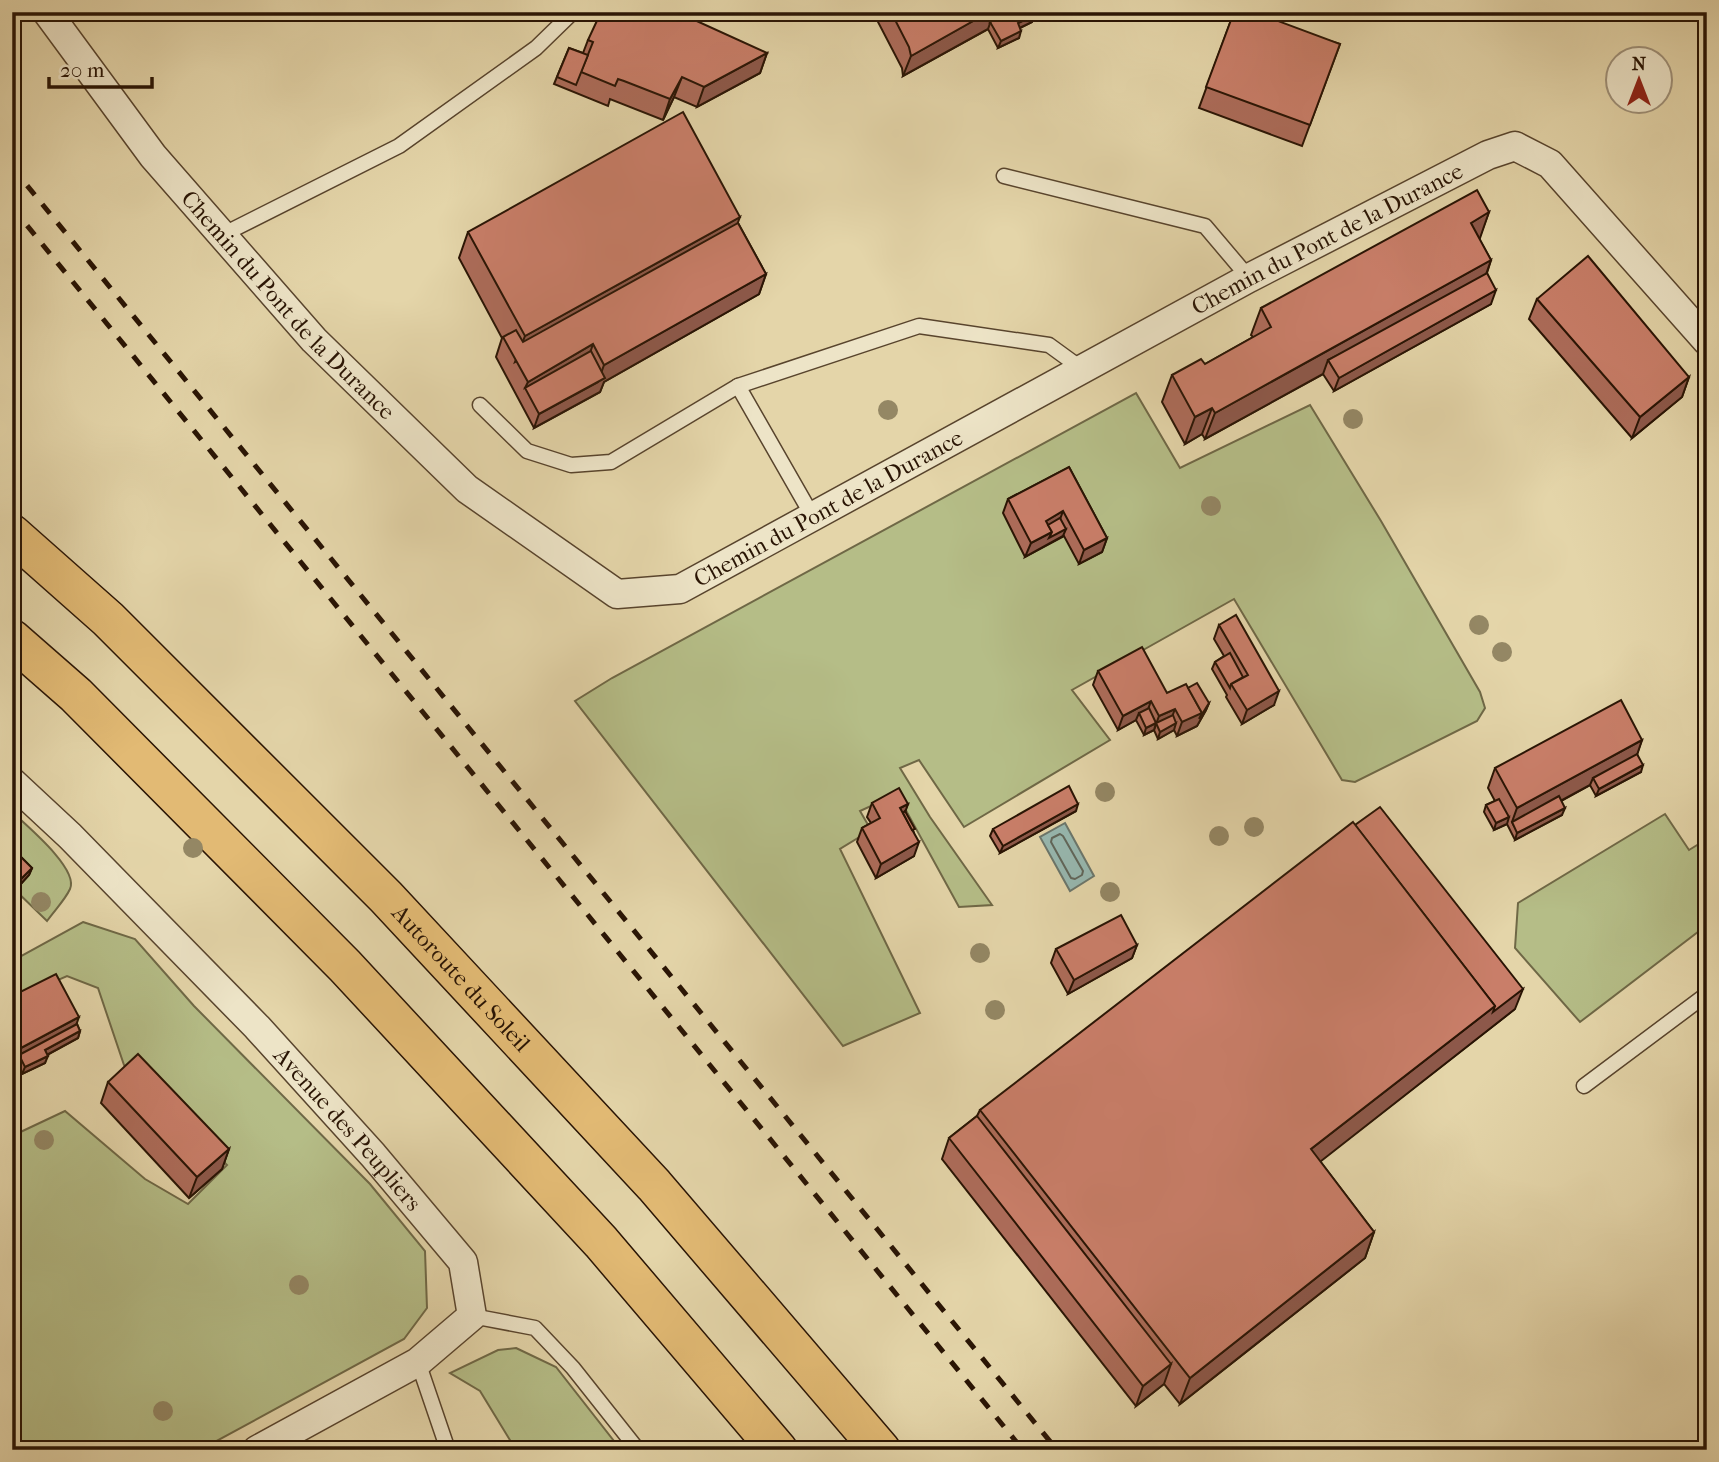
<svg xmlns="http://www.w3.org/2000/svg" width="1719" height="1462" font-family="'IM FELL French Canon',serif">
	<rect width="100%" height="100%" fill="#e4d5a9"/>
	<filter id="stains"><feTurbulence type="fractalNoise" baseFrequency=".00286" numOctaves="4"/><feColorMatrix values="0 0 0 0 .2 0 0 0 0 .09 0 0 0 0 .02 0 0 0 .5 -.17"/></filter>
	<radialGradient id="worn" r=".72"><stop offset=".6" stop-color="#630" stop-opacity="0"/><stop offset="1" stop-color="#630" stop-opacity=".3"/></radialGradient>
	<g fill="#b5bd87" stroke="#6f6846" stroke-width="2">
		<path d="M1136,393L1180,468L1310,405L1381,521L1480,692L1485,708L1477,721L1355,782L1342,780L1234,599L1072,690L1110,740L964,827L919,760L900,768L930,817L992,905L959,907L897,794L860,811L871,830L840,849L920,1013L843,1046L575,701L612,678Z"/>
		<path d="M12,812C27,826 79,869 70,889C65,900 54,911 47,921L12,887Z"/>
		<path d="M1665,814L1689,850L1707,839V925L1580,1022L1515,948L1518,903Z"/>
		<path d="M83,922L135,939L194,1006L370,1184L425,1251L427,1308L404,1339L200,1450H12V1136L65,1111L145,1179L188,1204L227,1165L124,1065L98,988L67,976L12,1000V961Z"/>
		<path d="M516,1348L556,1367L621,1450H516L480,1391L450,1373L498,1350Z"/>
	</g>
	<path fill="#97b8b0" stroke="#6b766b" stroke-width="2" d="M1065,823L1094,876L1070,891L1040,837Z"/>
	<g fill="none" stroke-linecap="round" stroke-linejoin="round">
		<path stroke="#60665a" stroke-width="2" d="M1060,834L1063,836L1083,871L1082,875L1075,879L1071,878L1051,842L1052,838Z"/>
		<g stroke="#58442d" stroke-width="17">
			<g id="service">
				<path d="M1004,176L1205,226L1249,278"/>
				<path d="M222,235L399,146L536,48L573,12"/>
				<path d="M738,386L919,326L1049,345L1082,369"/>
				<path d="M480,405L527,451L571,465L611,462L738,386L813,517"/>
				<path d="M1584,1086L1707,994"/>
				<path d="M472,1316L535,1328L573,1368L638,1450"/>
				<path d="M418,1362L448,1450"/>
			</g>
		</g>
		<g stroke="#58442d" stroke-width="31">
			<g id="minor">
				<path id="s1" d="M47,12L153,156L314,340L467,489L617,594L680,589L1249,278L1488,155L1515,146L1550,164L1707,341"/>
				<path id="s2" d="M12,782L70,836L257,1027L373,1155L463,1262L472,1316L418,1362L257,1450"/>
			</g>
		</g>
		<g stroke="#291404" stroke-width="41">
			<g id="motorway">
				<path id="s3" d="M12,534L108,619L386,897L654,1185L881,1450"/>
				<path d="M12,639L76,695L345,966L601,1242L778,1450"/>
			</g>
		</g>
		<use href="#service" stroke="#ede4c7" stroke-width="14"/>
		<use href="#minor" stroke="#ede4c7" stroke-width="28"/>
		<use href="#motorway" stroke="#e2ba74" stroke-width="38"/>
		<g stroke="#291404" stroke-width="5" stroke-dasharray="12 12" stroke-linecap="butt">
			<path d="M12,167L1057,1450"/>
			<path d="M12,207L1023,1450"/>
		</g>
	</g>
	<g fill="#948764">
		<circle cx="888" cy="410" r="10"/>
		<circle cx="1353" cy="419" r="10"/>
		<circle cx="1211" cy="506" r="10"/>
		<circle cx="1479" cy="625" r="10"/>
		<circle cx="1502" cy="652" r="10"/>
		<circle cx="1105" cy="792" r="10"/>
		<circle cx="1254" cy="827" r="10"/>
		<circle cx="1219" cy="836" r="10"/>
		<circle cx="193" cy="848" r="10"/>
		<circle cx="1110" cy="892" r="10"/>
		<circle cx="41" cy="902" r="10"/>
		<circle cx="980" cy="953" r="10"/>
		<circle cx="995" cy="1010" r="10"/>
		<circle cx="44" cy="1140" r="10"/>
		<circle cx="299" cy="1285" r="10"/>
		<circle cx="163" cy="1411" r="10"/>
	</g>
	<g fill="#ad6c5a" stroke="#291404" stroke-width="2">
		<path d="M881,12H891L1035,15L1032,22L1020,28L1019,38L998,48L988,29L903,76L902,68L878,22Z"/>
		<path d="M1234,12L1340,44L1302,146L1199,108Z"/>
		<path d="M588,40L767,53L760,73L697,107L674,97L663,120L610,99L608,106L554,84L569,48L583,53Z"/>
		<path d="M1489,212L1479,239L1491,260L1487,273L1491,304L1334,391L1323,374L1205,439L1202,434L1185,444L1162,402L1172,375L1205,364L1253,337L1251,335L1261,308Z"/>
		<path d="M738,223L766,274L759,294L604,382L600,392L534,428L496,357L502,338L459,258L468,232Z"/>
		<path d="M1537,299L1689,377L1682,397L1632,438L1529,319Z"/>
		<path d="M1069,467L1107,538L1102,552L1079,564L1064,536L1025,557L1003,513L1008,499Z"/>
		<path d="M1219,625L1274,705L1242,724L1226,697L1227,695L1212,669L1215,662L1224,656L1214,639Z"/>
		<path d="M1098,671L1167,693L1188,688L1209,703L1206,710L1197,726L1177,736L1174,730L1158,739L1154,730L1144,735L1136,720L1118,730L1093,685Z"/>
		<path d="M1642,740L1637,754L1641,772L1596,796L1590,785L1561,801L1562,815L1515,840L1507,824L1494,830L1484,812L1486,805L1495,801L1488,788L1495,768Z"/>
		<path d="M872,803L908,804L905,811L914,833V856L876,878L857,842L862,828L871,823L867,817Z"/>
		<path d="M1076,811L1000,853L990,836L993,829Z"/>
		<path d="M12,848L32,868L29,875L18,887L12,882Z"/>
		<path d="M1137,945L1132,958L1068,994L1051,963L1056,949Z"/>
		<path d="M12,996L77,1024L80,1031L78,1038L47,1055L45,1063L22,1074L13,1056L12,1057Z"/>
		<path d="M1515,1009L1320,1161L1374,1232L1365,1258L1180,1404L1164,1384L1136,1406L942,1159L949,1138L977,1116L980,1110Z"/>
		<path d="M108,1082L229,1149L222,1169L189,1198L101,1103Z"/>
	</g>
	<g fill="#8d584a" stroke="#291404" stroke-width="2">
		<path d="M989,12H994L988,29L903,76L911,56Z"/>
		<path d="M998,12H1019L990,22L993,15Z"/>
		<path d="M1035,15L1032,22L1015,30L1018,23Z"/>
		<path d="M1021,31L1019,38L998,48L1001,41Z"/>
		<path d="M767,53L760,73L697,107L704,87Z"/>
		<path d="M682,77L674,97L663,120L670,99Z"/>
		<path d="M1489,212L1480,238L1461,249L1471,223Z"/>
		<path d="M740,217L730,243L515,362L525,336Z"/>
		<path d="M1491,260L1482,286L1328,360L1323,374L1205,439L1215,413Z"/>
		<path d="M766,274L759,294L604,382L600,392L534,428L539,414L598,382L604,365Z"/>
		<path d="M1496,290L1491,304L1334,391L1339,378Z"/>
		<path d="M593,344L586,365L525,388L528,382Z"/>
		<path d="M1689,377L1682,397L1632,438L1640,417Z"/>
		<path d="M1212,408L1202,434L1185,444L1195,417Z"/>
		<path d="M1063,511L1058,525L1046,532V521Z"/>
		<path d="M1066,529L1063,536L1025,557L1031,543L1052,532Z"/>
		<path d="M1107,538L1102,552L1079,564L1084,550Z"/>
		<path d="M1279,691L1274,705L1242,724L1247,710Z"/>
		<path d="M1151,701L1146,715L1139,713L1136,720L1118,730L1123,716Z"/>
		<path d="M1209,703L1206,710L1197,726L1177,736L1182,722Z"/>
		<path d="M1175,709L1170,722L1156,723L1154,730L1159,716Z"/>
		<path d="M1156,723L1154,730L1144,735L1146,728Z"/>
		<path d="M1176,723L1174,730L1158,739L1160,732Z"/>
		<path d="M1642,740L1635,761L1593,778L1590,785L1514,826L1512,822L1517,808Z"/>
		<path d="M1643,765L1641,772L1596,796L1599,789Z"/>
		<path d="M908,804L903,818L900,808Z"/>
		<path d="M1078,804L1076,811L1000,853L1003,846Z"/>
		<path d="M1565,808L1562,815L1515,840L1517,833Z"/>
		<path d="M1509,817L1507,824L1494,830L1496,823Z"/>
		<path d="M919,842L914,856L876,878L881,864Z"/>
		<path d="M32,868L29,875L18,887L20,880Z"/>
		<path d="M1137,945L1132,958L1068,994L1074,980Z"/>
		<path d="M1523,989L1515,1009L1302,1176L1311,1149L1495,1006Z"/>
		<path d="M79,1017L74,1031L19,1055L21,1048Z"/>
		<path d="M80,1031L78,1038L43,1057L45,1050Z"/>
		<path d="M48,1056L45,1063L22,1074L25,1067Z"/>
		<path d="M229,1149L222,1169L189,1198L197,1177Z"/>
		<path d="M1374,1232L1365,1258L1180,1404L1190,1378Z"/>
		<path d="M1171,1364L1164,1384L1136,1406L1143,1386Z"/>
	</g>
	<g fill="#c97e69" stroke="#291404" stroke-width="2">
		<path d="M601,12H677L767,53L704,87L682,77L670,99L624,81L618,79L615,86L581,72L593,42L588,40Z"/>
		<path d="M891,12H989L911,56L909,47Z"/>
		<path d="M1009,12H1033L1035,15L1018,23L1021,31L1001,41L990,22Z"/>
		<path d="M1234,12H1254L1340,44L1310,125L1206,87Z"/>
		<path d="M569,48L588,55L576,85L557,77Z"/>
		<path d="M683,112L740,217L525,336L468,232Z"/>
		<path d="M1477,190L1489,212L1471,223L1491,260L1215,413L1212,408L1195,417L1172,375L1201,359L1205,364L1271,327L1261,308Z"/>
		<path d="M738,223L766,274L604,365L593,344L528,382L503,337L516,330L523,342Z"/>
		<path d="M1588,256L1689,377L1640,417L1537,299Z"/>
		<path d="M1487,273L1496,290L1339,378L1328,360Z"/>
		<path d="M591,351L605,378L539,414L525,388Z"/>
		<path d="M1069,467L1107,538L1084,550L1063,511L1046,521L1052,532L1031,543L1008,499Z"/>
		<path d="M1060,518L1066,529L1049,538L1052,532L1048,525Z"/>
		<path d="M1236,615L1279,691L1247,710L1231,684L1248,675L1219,625Z"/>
		<path d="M1142,647L1167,693L1186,684L1202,713L1182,722L1175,709L1159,716L1151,701L1123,716L1098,671Z"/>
		<path d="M1230,653L1243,677L1231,684L1230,688L1215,662Z"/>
		<path d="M1197,683L1209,703L1199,719L1202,713L1188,688Z"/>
		<path d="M1621,700L1642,740L1517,808L1495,768Z"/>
		<path d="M1149,708L1156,723L1146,728L1139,713Z"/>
		<path d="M1173,715L1176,723L1160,732L1156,723Z"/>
		<path d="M1637,754L1643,765L1599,789L1593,778Z"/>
		<path d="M1069,786L1078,804L1003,846L993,829Z"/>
		<path d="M899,788L908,804L900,808L919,842L881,864L862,828L880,818L872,803Z"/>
		<path d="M1559,796L1565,808L1517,833L1512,822Z"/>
		<path d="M1499,799L1509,817L1496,823L1486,805Z"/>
		<path d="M1380,807L1523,989L1493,1012L1495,1006L1355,825Z"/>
		<path d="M905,811L915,829L912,830L903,813Z"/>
		<path d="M1353,822L1495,1006L1311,1149L1374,1232L1190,1378L980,1110Z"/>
		<path d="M12,848L32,868L20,880L12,872Z"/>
		<path d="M1121,915L1137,945L1074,980L1056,949Z"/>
		<path d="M56,974L79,1017L21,1048L12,1030V996Z"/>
		<path d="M77,1024L80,1031L45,1050L48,1056L25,1067L19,1055Z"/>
		<path d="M138,1054L229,1149L197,1177L108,1082Z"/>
		<path d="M977,1116L1171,1364L1143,1386L949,1138Z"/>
	</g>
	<g text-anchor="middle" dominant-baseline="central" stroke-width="5" stroke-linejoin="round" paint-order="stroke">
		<g font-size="23" fill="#291404" stroke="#ede4c7">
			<text stroke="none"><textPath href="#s1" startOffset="1619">Chemin du Pont de la Durance</textPath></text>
			<text stroke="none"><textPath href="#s1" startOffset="380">Chemin du Pont de la Durance</textPath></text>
			<text stroke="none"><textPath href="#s1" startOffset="1052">Chemin du Pont de la Durance</textPath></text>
			<text stroke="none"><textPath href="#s3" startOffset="632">Autoroute du Soleil</textPath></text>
			<text stroke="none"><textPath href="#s2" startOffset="483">Avenue des Peupliers</textPath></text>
		</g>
	</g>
	<rect width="1719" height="1462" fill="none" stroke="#e4d5a9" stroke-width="42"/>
	<rect x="14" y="14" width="1691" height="1434" fill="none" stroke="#291404" stroke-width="3.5"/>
	<rect x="21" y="21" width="1677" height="1420" fill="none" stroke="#291404" stroke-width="2"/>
	<g transform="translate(1639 80)"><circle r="33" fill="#ede4c7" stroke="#9f9179" stroke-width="2"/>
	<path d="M0-5L12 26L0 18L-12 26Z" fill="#8f2418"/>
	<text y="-10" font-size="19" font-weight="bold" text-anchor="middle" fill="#291404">N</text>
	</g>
	<path d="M49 77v10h103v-10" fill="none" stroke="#291404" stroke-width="3.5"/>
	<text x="60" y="77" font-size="21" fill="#291404" stroke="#ede4c7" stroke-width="5" paint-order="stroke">20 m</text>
	<rect width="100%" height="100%" filter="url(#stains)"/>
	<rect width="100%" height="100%" fill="url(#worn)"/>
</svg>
